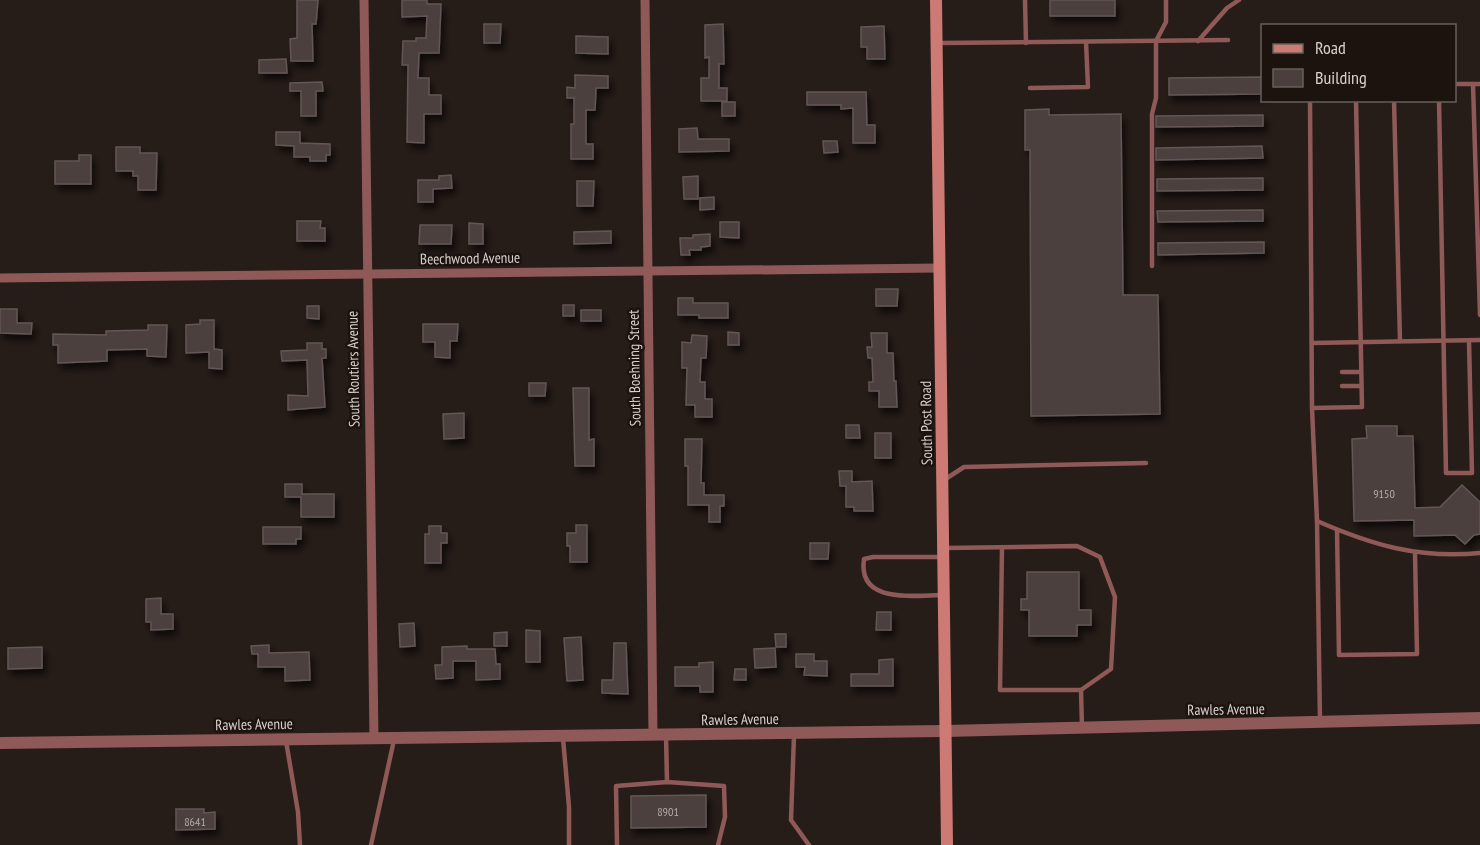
<svg xmlns="http://www.w3.org/2000/svg" width="1480" height="845" font-family="'PT Sans Narrow',sans-serif">
	<defs>
		<filter id="shadow"><feDropShadow dx="3.5" dy="6" stdDeviation="3" flood-color="#0009"/></filter>
	</defs>
	<rect width="100%" height="100%" fill="#261c18"/>
	<g fill="#4b3f3d" stroke="#635754" stroke-width="1.5" filter="url(#shadow)">
		<path d="M297,0H318L316,24H312L313,61H291L290,39L297,38Z"/>
		<path d="M402,0H427V4H441L439,53H419L418,78H429V95H441V114H424V143L407,142L408,65H402L403,41H416V38H426L427,16L402,17Z"/>
		<rect x="1050" y="0" width="65" height="16"/>
		<path d="M484,24H501L500,43H484Z"/>
		<path d="M723,24L724,64H719V88H727V101H701V78H709V57L705,58V25Z"/>
		<path d="M884,26L885,59H867V47H861V27Z"/>
		<path d="M576,36L608,37V54L576,53Z"/>
		<path d="M286,59L287,73H259V60Z"/>
		<path d="M575,75L608,76V88H596L595,110H586V144H593V159H571V124H574V98H567V87L575,88Z"/>
		<path d="M1263,77V94L1169,95V78Z"/>
		<path d="M322,82L323,91H316V116H301V91H290V83Z"/>
		<path d="M807,92H866L867,125H875V143H853V108L841,109V105H807Z"/>
		<rect x="722" y="102" width="13" height="14"/>
		<path d="M1049,109V115L1121,114L1123,295H1158L1160,414L1031,416L1030,150H1025V110Z"/>
		<path d="M1263,115V126L1156,127V116Z"/>
		<path d="M697,128L698,139H729V151L679,152V129Z"/>
		<path d="M276,132H300V143L330,144V155H326V161H310V157H294V146L276,145Z"/>
		<path d="M823,141H837L838,152L824,153Z"/>
		<path d="M1262,146L1263,158L1156,160V148Z"/>
		<path d="M116,147H140V153H157L156,190H138V176H133V171H116Z"/>
		<path d="M79,155H91V184H55V161H79Z"/>
		<path d="M451,175L452,188L433,189V202H418V180H439V176Z"/>
		<path d="M698,176V199H684L683,177Z"/>
		<path d="M1263,178V190L1157,191V179Z"/>
		<path d="M577,181H594L593,206H577Z"/>
		<path d="M714,197V209L700,210V198Z"/>
		<path d="M1263,210V221L1158,222L1157,211Z"/>
		<path d="M297,221H321L320,228H325V241H297Z"/>
		<path d="M720,222H739V238L720,237Z"/>
		<path d="M469,223L483,224V244H469Z"/>
		<path d="M420,225H452L451,244H419Z"/>
		<path d="M611,231V243L574,244V232Z"/>
		<path d="M710,234V246L701,247V250H689L690,255H681L680,238H693V235Z"/>
		<path d="M1264,242V253L1158,255V243Z"/>
		<path d="M876,289H898L897,306H876Z"/>
		<path d="M678,298H693V303H728V318H699V315H678Z"/>
		<rect x="563" y="305" width="11" height="11"/>
		<path d="M307,306H319V319L307,318Z"/>
		<path d="M0,309H17V323H32L31,334L0,333Z"/>
		<rect x="581" y="310" width="20" height="11"/>
		<path d="M200,320H214V349L222,350V369L209,368V352L186,353V325L200,324Z"/>
		<path d="M423,324H458L457,341H450V358L435,357V342H423Z"/>
		<path d="M148,325H167L166,357L147,356V349L107,350V361L58,363V345H53V334L106,335V331L148,330Z"/>
		<path d="M728,332L739,333V345H728Z"/>
		<path d="M871,333H887V353H893L894,381H896L897,407H879V391H869V382H873L872,358H868L867,347H872Z"/>
		<path d="M692,335L707,336L706,358H701L700,382H705V399H712V417H695V405H686L687,368H682V342L691,343Z"/>
		<path d="M307,343H322V349H326V358H322L325,407L288,410V395L308,396L307,360L282,361L281,351L307,350Z"/>
		<path d="M529,383H546L545,396H529Z"/>
		<path d="M573,388H589V440L594,439V466H575Z"/>
		<path d="M464,413V438L444,439L443,414Z"/>
		<path d="M846,425H859L860,438H846Z"/>
		<path d="M1366,426H1397V436H1413L1415,508L1440,507L1462,485L1480,502V534L1474,535L1465,544L1455,535L1414,536V520L1354,521L1352,439L1367,438Z"/>
		<rect x="875" y="433" width="16" height="25"/>
		<path d="M685,439H702L701,483H704V495H724V506H720V522H709V505H688V466H685Z"/>
		<path d="M839,471H852V482L872,481L873,511H854V507H846V486H840Z"/>
		<path d="M285,484H302V494H334V517H301V497H285Z"/>
		<path d="M576,525H587V562H570V546H567V533H576Z"/>
		<path d="M429,526H441V533H447V543H441V563H425V534H429Z"/>
		<path d="M263,527H301V539H296V544H263Z"/>
		<path d="M810,543H829L828,559H810Z"/>
		<path d="M1027,572H1079V610H1091V625H1077V636H1029V610H1021V599H1027Z"/>
		<path d="M161,598V614H173V629L151,630V622H146V599Z"/>
		<path d="M877,612H891V630H876Z"/>
		<path d="M414,623L415,646L400,647L399,624Z"/>
		<path d="M526,630L540,631V662H526Z"/>
		<path d="M507,632V646H494V633Z"/>
		<path d="M775,634H786V647H776Z"/>
		<path d="M581,637L583,680L567,681L564,638Z"/>
		<path d="M614,643H626L628,694L602,693V680H613Z"/>
		<path d="M269,645V653L309,652L310,680L285,681V667H258V654H252L251,646Z"/>
		<path d="M467,646V649H495L496,664H500V679L476,680V661H453V678L436,679L435,665H442V647Z"/>
		<path d="M42,647V668L8,669V648Z"/>
		<path d="M775,648L776,667L755,668L754,649Z"/>
		<path d="M796,654H814V661H827V676L804,675L805,667H796Z"/>
		<path d="M893,659V686H851V674H879V660Z"/>
		<path d="M713,662V692H700V686H675V667H699V663Z"/>
		<path d="M735,669H746V680H734Z"/>
		<path d="M706,795V827L631,828V796Z"/>
		<path d="M176,809H204V813L215,812V829L176,830Z"/>
	</g>
	<g fill="none" stroke-linecap="round" stroke-linejoin="round">
		<g stroke="#8e5956" stroke-width="4.5">
			<path d="M1025,0L1026,43"/>
			<path d="M1198,41L1227,8L1239,0"/>
			<path d="M939,43L1228,40"/>
			<path d="M1454,84H1480"/>
			<path d="M1473,84L1480,315"/>
			<path d="M1030,88L1088,87L1086,42"/>
			<path d="M1310,100L1312,408L1317,521L1320,722"/>
			<path d="M1394,100L1400,341"/>
			<path d="M1439,100L1446,473H1472L1469,341"/>
			<path d="M1152,266V114L1156,98V41L1166,22V0"/>
			<path d="M1312,343L1480,340"/>
			<path d="M1342,372H1361"/>
			<path d="M1342,386H1361"/>
			<path d="M1312,408L1362,407L1356,100"/>
			<path d="M944,480L964,467L1146,463"/>
			<path d="M1317,521C1372,545 1419,559 1480,553"/>
			<path d="M1337,530L1339,655L1417,654L1415,553"/>
			<path d="M1002,547L1000,690H1081L1082,728"/>
			<path d="M945,548L1077,546L1100,557L1115,597L1111,669L1081,690"/>
			<path d="M943,557H873L864,559C857,605 916,595 943,595"/>
			<path d="M666,735L667,782"/>
			<path d="M794,736L791,820L809,845"/>
			<path d="M563,738L569,807V845"/>
			<path d="M286,741L298,812L300,845"/>
			<path d="M371,845L394,740"/>
			<path d="M617,845L616,786L667,782L724,786L725,817L718,845"/>
		</g>
		<g stroke="#8e5956" stroke-width="9">
			<path d="M364,0L374,738"/>
			<path d="M645,0L653,735"/>
			<path d="M0,278L939,268"/>
		</g>
		<path stroke="#8e5956" stroke-width="12" d="M0,743L945,731L1480,718"/>
		<path stroke="#cd7a74" stroke-width="12" d="M936,0L947,845"/>
	</g>
	<g text-anchor="middle" dominant-baseline="central" stroke-width="5" stroke-linejoin="round" paint-order="stroke">
		<g font-size="12" fill="#b5acaa">
			<text x="1384" y="493">9150</text>
			<text x="668" y="811">8901</text>
			<text x="195" y="821">8641</text>
		</g>
		<g font-size="15" fill="#d8d1ce" stroke="#1c130f">
			<text transform="translate(470 258) rotate(-1)">Beechwood Avenue</text>
			<text transform="translate(634 368) rotate(-91)">South Boehning Street</text>
			<text transform="translate(353 369) rotate(-91)">South Routiers Avenue</text>
			<text transform="translate(926 423) rotate(-91)">South Post Road</text>
			<text transform="translate(1226 709) rotate(-1)">Rawles Avenue</text>
			<text transform="translate(740 719) rotate(-1)">Rawles Avenue</text>
			<text transform="translate(254 724) rotate(-1)">Rawles Avenue</text>
		</g>
	</g>
	<rect x="1261" y="24" width="195" height="78" fill="#1c130f" stroke="#675f5b" stroke-width="1.5"/>
	<rect x="1273" y="44" width="30" height="9" fill="#cd7a74" stroke="#675f5b" stroke-width="1.5"/>
	<text x="1315" y="54" font-size="18" fill="#d8d1ce">Road</text>
	<rect x="1273" y="69" width="30" height="18" fill="#4b3f3d" stroke="#675f5b" stroke-width="1.5"/>
	<text x="1315" y="84" font-size="18" fill="#d8d1ce">Building</text>
</svg>
